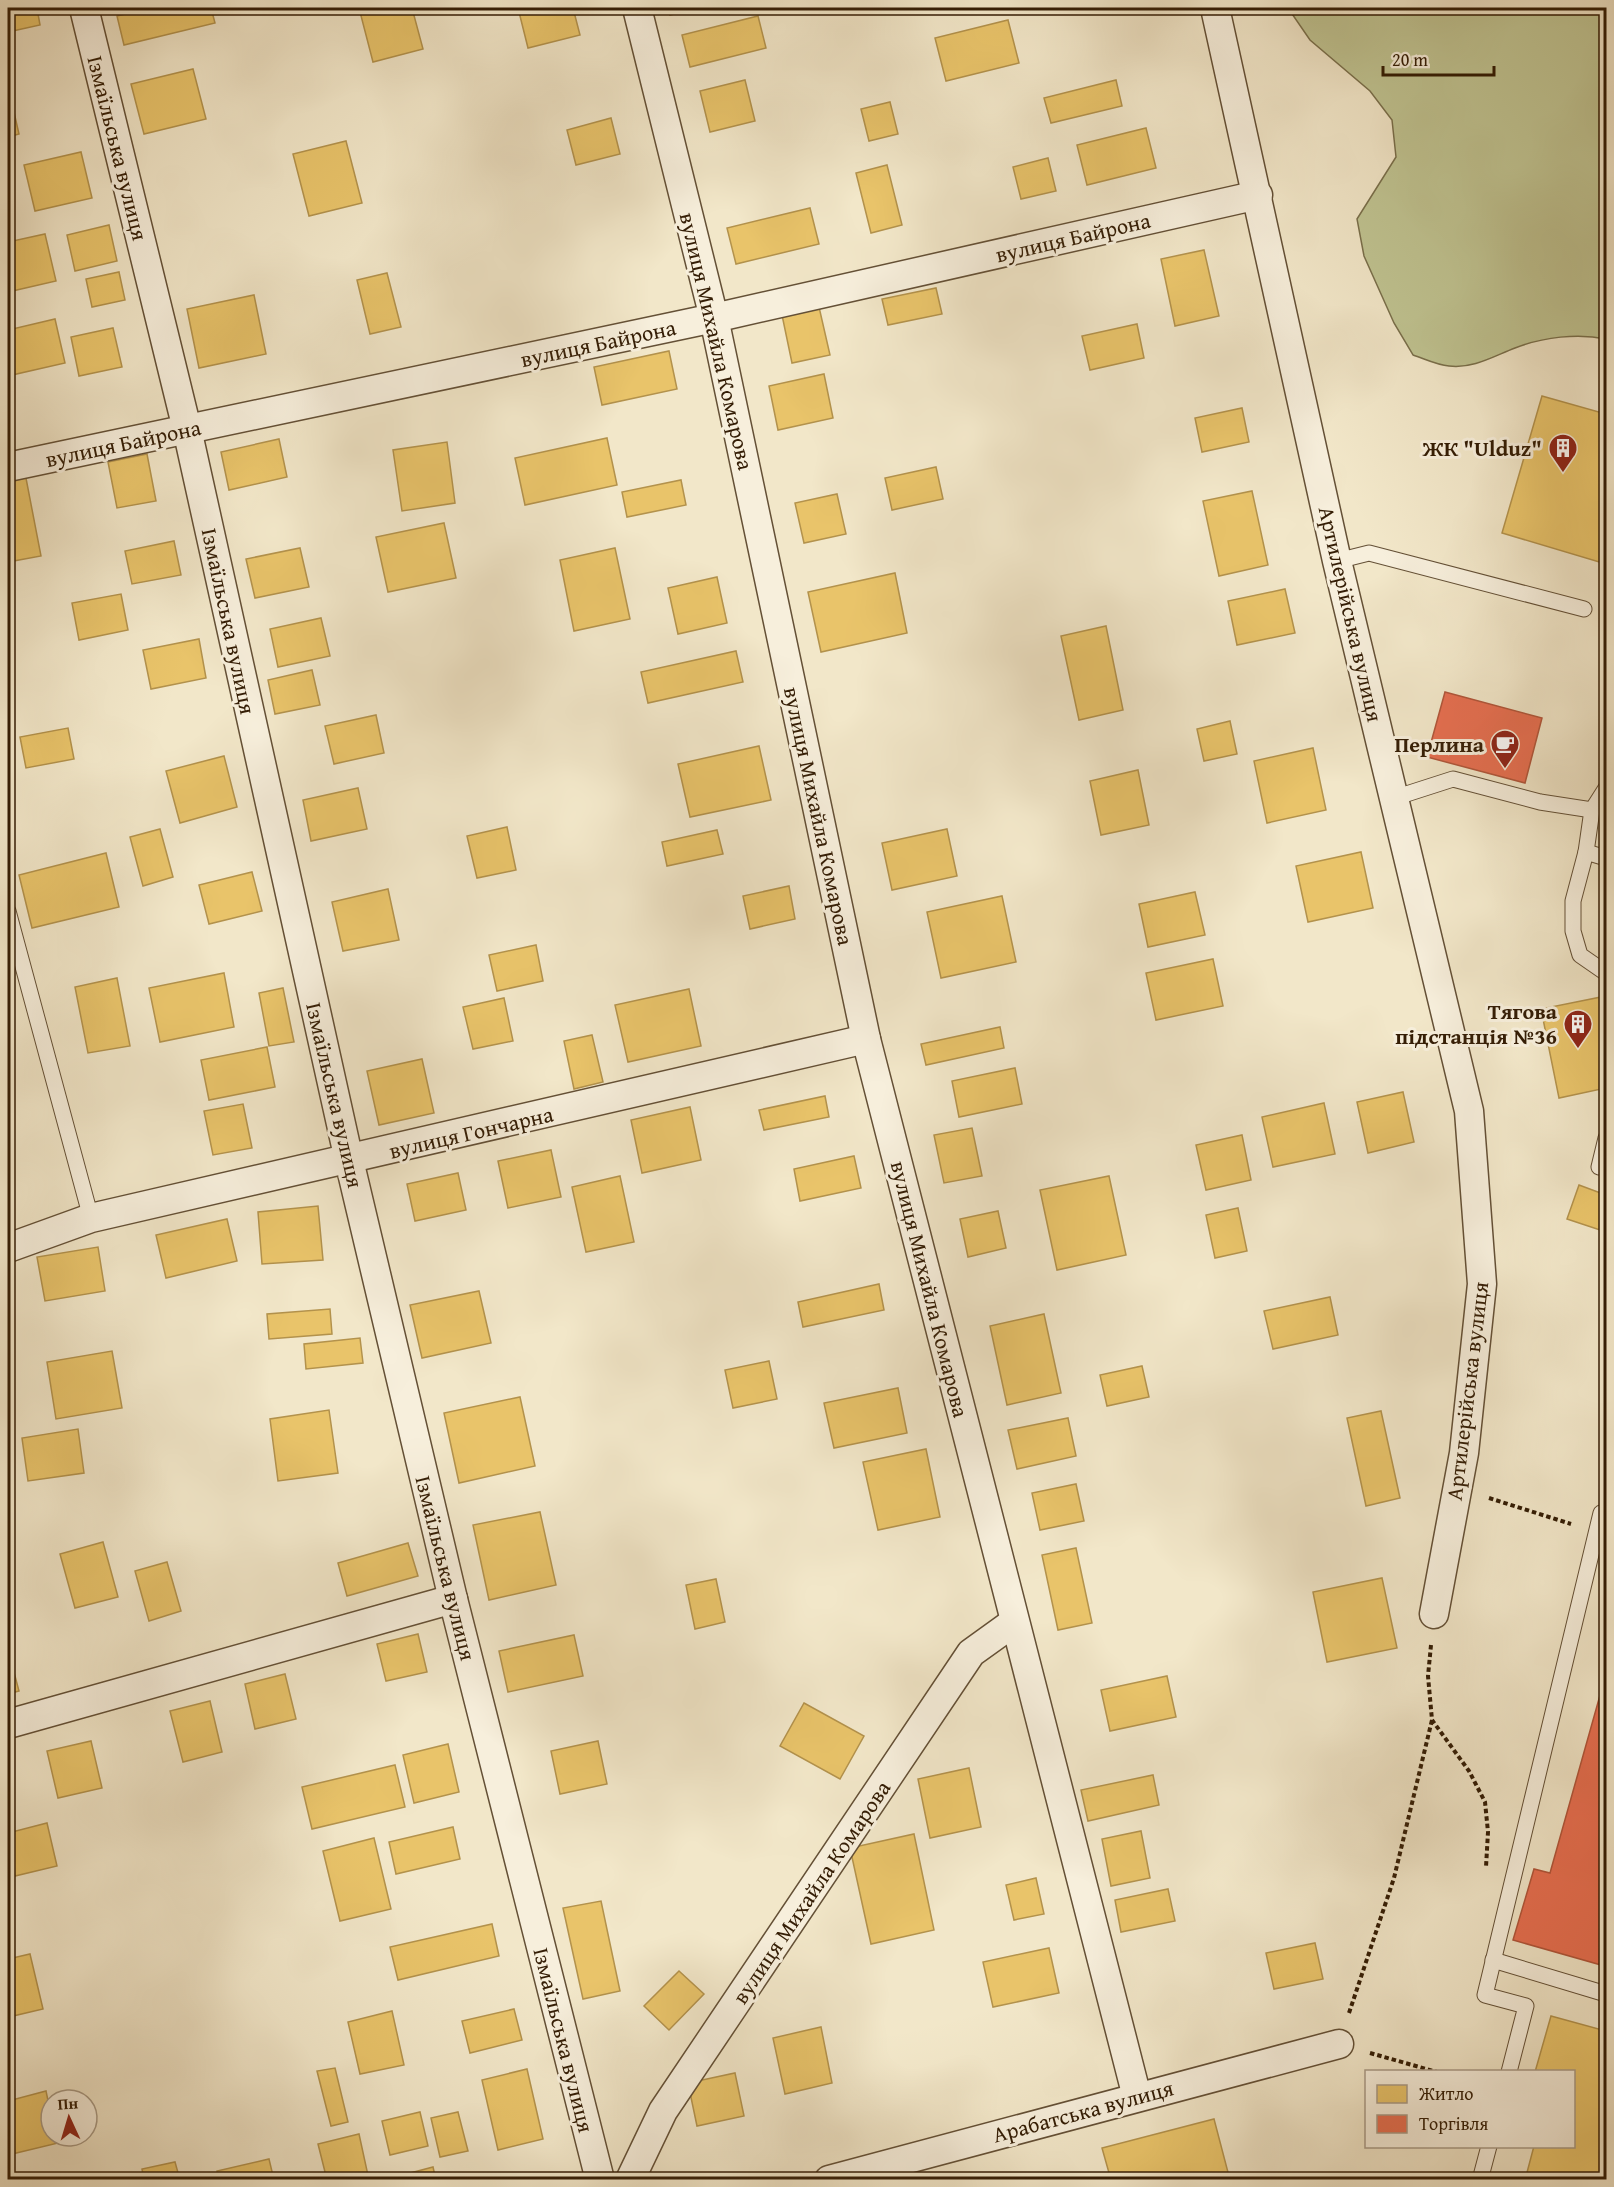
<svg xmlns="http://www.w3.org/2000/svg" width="1614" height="2187" font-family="'Gentium Book Plus',serif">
	<rect width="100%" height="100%" fill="#f2e7c9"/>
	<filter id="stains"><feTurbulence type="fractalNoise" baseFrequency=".00333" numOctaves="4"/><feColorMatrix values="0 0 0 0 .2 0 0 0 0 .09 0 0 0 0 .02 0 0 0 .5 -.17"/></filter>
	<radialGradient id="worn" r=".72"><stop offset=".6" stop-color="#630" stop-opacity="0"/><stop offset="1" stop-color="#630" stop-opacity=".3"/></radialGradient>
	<path fill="#c0c492" stroke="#7a704c" stroke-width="1.5" d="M1288,8H1606V339C1578,333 1543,337 1515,348C1494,356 1473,369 1449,366C1437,365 1425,359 1413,355L1394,323L1364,256L1357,219L1396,157L1392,120L1370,91L1310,40Z"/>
	<g fill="#e9c46a" stroke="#b3924c" stroke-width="1.5">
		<path d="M8,8H37L40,25L8,32Z"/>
		<path d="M151,8H211L215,23L124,45L117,16Z"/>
		<path d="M359,8H412L423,49L373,62Z"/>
		<path d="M518,8H573L580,35L528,48Z"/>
		<path d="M668,8H699L670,15Z"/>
		<path d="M758,16L766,48L690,67L682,35Z"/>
		<path d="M1008,20L1019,63L946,81L935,38Z"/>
		<path d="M193,69L206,119L144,134L131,84Z"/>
		<path d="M745,80L755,121L710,132L700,91Z"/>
		<path d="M1116,80L1122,106L1051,123L1044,98Z"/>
		<path d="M10,95L19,134L8,137V96Z"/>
		<path d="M890,102L898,134L869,141L861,109Z"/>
		<path d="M611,118L620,154L576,165L567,130Z"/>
		<path d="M1146,128L1156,168L1087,185L1077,145Z"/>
		<path d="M346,141L362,203L309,216L293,154Z"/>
		<path d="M81,152L92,198L35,211L24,165Z"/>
		<path d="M1048,158L1056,191L1021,199L1013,167Z"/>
		<path d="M887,165L902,225L871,233L856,173Z"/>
		<path d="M810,208L819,244L736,264L727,228Z"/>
		<path d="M109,225L117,261L75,271L67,235Z"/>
		<path d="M45,234L56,281L8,292V242Z"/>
		<path d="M1204,250L1219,316L1175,326L1161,259Z"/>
		<path d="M119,272L125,300L92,307L86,279Z"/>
		<path d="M387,273L401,327L370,334L357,280Z"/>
		<path d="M936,288L942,314L888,325L882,299Z"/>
		<path d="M254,295L266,354L199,368L187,309Z"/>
		<path d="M819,307L830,355L792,363L782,315Z"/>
		<path d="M55,319L65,363L12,375L8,354V330Z"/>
		<path d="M1137,324L1144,358L1090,370L1082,336Z"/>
		<path d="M113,328L122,367L79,376L71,337Z"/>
		<path d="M669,351L677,389L602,405L594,367Z"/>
		<path d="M824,374L833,418L778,430L769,386Z"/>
		<path d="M1542,396L1606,414V564L1502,533Z"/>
		<path d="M1242,408L1249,442L1202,452L1195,418Z"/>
		<path d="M607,438L617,485L525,505L515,458Z"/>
		<path d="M279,439L287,477L229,490L221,452Z"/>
		<path d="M447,442L455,503L402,511L393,450Z"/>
		<path d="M147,454L156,501L117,508L108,462Z"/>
		<path d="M936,467L943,499L892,510L885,478Z"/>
		<path d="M25,473L41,556L8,562V476Z"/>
		<path d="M681,480L686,505L627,517L622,492Z"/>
		<path d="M1252,491L1268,565L1219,576L1203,501Z"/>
		<path d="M837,494L846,534L804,543L795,503Z"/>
		<path d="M444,523L456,578L388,592L376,537Z"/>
		<path d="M174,541L181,575L132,584L125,551Z"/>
		<path d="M300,548L309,587L255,598L246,559Z"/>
		<path d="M615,548L630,619L574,631L560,560Z"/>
		<path d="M895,573L907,633L821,652L808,592Z"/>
		<path d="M717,577L727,623L678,634L668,588Z"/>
		<path d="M1285,589L1295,633L1237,645L1228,601Z"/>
		<path d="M121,594L128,630L79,640L72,603Z"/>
		<path d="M321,618L330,656L278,667L270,629Z"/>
		<path d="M1106,626L1123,710L1079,720L1061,636Z"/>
		<path d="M199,639L206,678L151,689L143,650Z"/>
		<path d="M736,651L743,682L648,703L641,672Z"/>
		<path d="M312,670L320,705L275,714L268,680Z"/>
		<path d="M376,715L384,753L334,764L325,726Z"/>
		<path d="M1230,721L1237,754L1204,761L1197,729Z"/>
		<path d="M68,728L74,759L26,768L20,737Z"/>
		<path d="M759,746L771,800L690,817L678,764Z"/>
		<path d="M1313,748L1326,810L1267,823L1254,761Z"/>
		<path d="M224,756L237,807L180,823L166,771Z"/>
		<path d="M1138,770L1149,825L1101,835L1090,781Z"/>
		<path d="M358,788L367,829L311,841L303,800Z"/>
		<path d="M507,827L516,870L477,878L467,836Z"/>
		<path d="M160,829L173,877L143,886L130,837Z"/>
		<path d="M947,829L957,876L892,890L882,843Z"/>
		<path d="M717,830L723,854L667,866L662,842Z"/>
		<path d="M1361,852L1373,908L1308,922L1296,866Z"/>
		<path d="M106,853L119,907L32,928L19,875Z"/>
		<path d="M252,872L262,911L209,924L199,885Z"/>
		<path d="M789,886L795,919L750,929L743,896Z"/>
		<path d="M388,889L399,940L343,951L332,902Z"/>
		<path d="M1195,892L1205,935L1148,947L1139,904Z"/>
		<path d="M1002,896L1016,962L941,978L927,912Z"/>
		<path d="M536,945L543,981L497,991L489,955Z"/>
		<path d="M1213,959L1223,1006L1156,1020L1146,973Z"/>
		<path d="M224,973L234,1027L160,1042L149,988Z"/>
		<path d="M117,978L130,1046L88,1053L75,987Z"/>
		<path d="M283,988L294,1042L269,1046L259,993Z"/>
		<path d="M689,989L701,1046L628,1062L615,1005Z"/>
		<path d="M1606,996V1088L1559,1098L1541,1009Z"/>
		<path d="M504,998L513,1041L473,1049L463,1007Z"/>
		<path d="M1000,1027L1004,1048L926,1065L921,1044Z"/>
		<path d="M592,1035L603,1082L574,1089L564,1041Z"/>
		<path d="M267,1047L275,1087L209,1100L201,1060Z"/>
		<path d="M422,1059L434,1113L379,1125L367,1071Z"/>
		<path d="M1015,1068L1022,1104L959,1117L952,1081Z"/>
		<path d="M1403,1092L1414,1142L1368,1153L1357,1102Z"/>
		<path d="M825,1096L829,1117L764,1130L759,1110Z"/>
		<path d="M1324,1103L1335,1154L1273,1167L1262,1117Z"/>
		<path d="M243,1104L252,1148L213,1155L204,1111Z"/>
		<path d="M690,1107L701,1160L642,1173L631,1120Z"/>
		<path d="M972,1128L982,1176L944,1183L934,1135Z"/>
		<path d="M1242,1135L1251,1180L1206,1190L1196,1145Z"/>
		<path d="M551,1150L561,1197L508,1208L498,1161Z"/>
		<path d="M854,1156L861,1188L800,1201L794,1169Z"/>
		<path d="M458,1173L466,1210L415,1221L407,1184Z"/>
		<path d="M620,1176L634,1242L586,1252L572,1187Z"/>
		<path d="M1109,1176L1126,1255L1057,1270L1040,1190Z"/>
		<path d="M1579,1185L1606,1195V1232L1567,1219Z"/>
		<path d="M318,1206L323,1260L262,1264L258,1212Z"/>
		<path d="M1238,1208L1247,1251L1215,1258L1206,1215Z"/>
		<path d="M998,1211L1006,1248L968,1257L960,1219Z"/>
		<path d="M227,1219L237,1261L166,1278L156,1235Z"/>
		<path d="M98,1247L105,1291L45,1301L37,1257Z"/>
		<path d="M879,1284L884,1310L803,1327L798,1302Z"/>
		<path d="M479,1291L491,1343L422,1358L410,1305Z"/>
		<path d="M1330,1297L1338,1335L1273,1349L1264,1311Z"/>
		<path d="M330,1309L332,1334L269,1339L267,1314Z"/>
		<path d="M1044,1314L1061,1393L1007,1405L990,1326Z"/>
		<path d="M360,1338L363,1363L306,1369L304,1344Z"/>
		<path d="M112,1351L122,1408L56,1419L47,1362Z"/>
		<path d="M769,1361L777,1399L733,1408L725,1370Z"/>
		<path d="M1142,1366L1149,1397L1107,1406L1100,1375Z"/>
		<path d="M898,1388L907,1433L834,1448L824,1403Z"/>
		<path d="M520,1397L535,1466L459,1483L444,1413Z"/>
		<path d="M329,1410L338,1473L278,1481L270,1419Z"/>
		<path d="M1381,1411L1400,1498L1366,1506L1347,1418Z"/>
		<path d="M1068,1418L1076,1456L1017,1469L1008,1430Z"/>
		<path d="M78,1429L84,1473L28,1481L22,1438Z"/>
		<path d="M926,1449L940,1517L878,1530L863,1462Z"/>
		<path d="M1076,1484L1084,1521L1040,1530L1032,1493Z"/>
		<path d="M540,1512L556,1585L489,1600L473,1525Z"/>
		<path d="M103,1542L118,1597L75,1608L60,1554Z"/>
		<path d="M408,1543L418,1576L347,1596L338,1563Z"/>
		<path d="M1076,1548L1092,1623L1058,1630L1042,1555Z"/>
		<path d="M167,1562L181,1611L149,1621L135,1571Z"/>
		<path d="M1382,1578L1397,1648L1327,1662L1313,1592Z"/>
		<path d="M716,1579L725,1622L695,1629L686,1585Z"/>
		<path d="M418,1634L427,1672L386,1681L377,1644Z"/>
		<path d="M574,1635L583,1676L508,1692L499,1651Z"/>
		<path d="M8,1650L19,1691L8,1694Z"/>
		<path d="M285,1674L296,1719L255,1729L245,1684Z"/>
		<path d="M1167,1676L1176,1717L1110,1731L1101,1690Z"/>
		<path d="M210,1701L222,1752L183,1762L170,1711Z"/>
		<path d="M804,1703L864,1736L840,1779L780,1746Z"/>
		<path d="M91,1741L102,1788L58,1798L47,1751Z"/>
		<path d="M598,1741L607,1784L560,1794L551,1751Z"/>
		<path d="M448,1744L459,1792L414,1803L403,1755Z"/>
		<path d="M395,1765L405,1807L312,1829L302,1787Z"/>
		<path d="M969,1768L981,1827L930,1838L918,1779Z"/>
		<path d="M1153,1775L1159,1805L1088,1821L1081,1790Z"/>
		<path d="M47,1823L57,1866L15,1876L8,1843V1833Z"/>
		<path d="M453,1827L460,1859L396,1874L389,1842Z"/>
		<path d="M1141,1831L1150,1878L1111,1886L1102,1839Z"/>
		<path d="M914,1834L934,1930L871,1944L850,1848Z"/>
		<path d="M374,1838L391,1909L340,1921L323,1851Z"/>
		<path d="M1036,1878L1044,1914L1014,1920L1006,1885Z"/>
		<path d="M1168,1889L1175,1921L1121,1932L1115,1900Z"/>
		<path d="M601,1901L620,1991L583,1999L563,1908Z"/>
		<path d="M492,1924L499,1956L398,1980L390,1947Z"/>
		<path d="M1315,1943L1323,1979L1274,1989L1266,1953Z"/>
		<path d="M1049,1948L1059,1993L993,2007L983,1962Z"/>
		<path d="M30,1954L43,2009L13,2016L8,1994V1959Z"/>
		<path d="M679,1971L704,1994L669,2030L644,2006Z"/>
		<path d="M514,2009L522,2040L470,2053L462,2021Z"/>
		<path d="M392,2011L404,2065L360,2074L348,2022Z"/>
		<path d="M1551,2016L1606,2031V2163L1602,2180H1525L1534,2146H1574V2072H1535Z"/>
		<path d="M821,2027L832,2083L785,2094L773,2038Z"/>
		<path d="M335,2068L348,2122L331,2126L317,2071Z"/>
		<path d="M527,2069L543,2139L498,2150L482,2080Z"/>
		<path d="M735,2073L744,2116L697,2126L688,2083Z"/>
		<path d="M46,2091L51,2115V2136H56L58,2143L8,2155V2101Z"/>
		<path d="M420,2112L428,2146L390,2155L382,2121Z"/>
		<path d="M458,2112L468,2151L440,2157L431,2118Z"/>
		<path d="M1214,2119L1230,2180H1111L1102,2148Z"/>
		<path d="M359,2134L369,2180H327L318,2144Z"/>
		<path d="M269,2159L274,2180H219L217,2171Z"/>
		<path d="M175,2162L180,2180H144L142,2169Z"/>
		<path d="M433,2167L436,2180H396L395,2177Z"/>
	</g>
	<g fill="#e76f51" stroke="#b1563a" stroke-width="1.5">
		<path d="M1445,692L1542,718L1525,783L1427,757Z"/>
		<path d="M1606,1674V1945L1601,1965L1513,1940L1534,1869L1550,1873Z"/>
	</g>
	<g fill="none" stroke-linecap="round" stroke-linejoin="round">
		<g stroke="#645036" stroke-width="17">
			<g id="service">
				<path d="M1337,561L1369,553L1584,609"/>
				<path d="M1606,788L1592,810L1586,852L1573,901V931L1580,955L1606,973"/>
				<path d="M1394,798L1453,779L1540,802L1592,810"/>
				<path d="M1586,852L1606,858"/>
				<path d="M8,911L91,1218"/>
				<path d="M1599,1167L1606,1138"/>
				<path d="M1493,1960L1606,1994"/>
				<path d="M1509,2072L1526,2006L1485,1995L1601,1513L1606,1515"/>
				<path d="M1480,2180L1489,2146"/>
			</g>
		</g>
		<g stroke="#645036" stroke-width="31">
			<g id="minor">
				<path d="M84,8L187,429L349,1160L453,1599L600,2180"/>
				<path d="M637,8L714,318L866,1039L1137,2097"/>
				<path d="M1215,8L1337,561L1469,1111L1482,1284L1464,1453L1434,1614"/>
				<path d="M8,467L714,318L1258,195"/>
				<path d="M8,1248L91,1218L866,1039"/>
				<path d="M8,1724L453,1599"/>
				<path d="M630,2180L663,2111L971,1653L1014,1622"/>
				<path d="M829,2180L1339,2044"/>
			</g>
		</g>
		<g stroke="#341d05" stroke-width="4" stroke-dasharray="4.5 3" stroke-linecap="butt">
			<path d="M1489,1498L1571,1524"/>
			<path d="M1431,1645L1428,1676L1432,1720L1469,1771L1485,1802L1488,1832L1486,1867"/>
			<path d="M1349,2013L1394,1878L1432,1720"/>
			<path d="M1370,2053L1437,2072"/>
		</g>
		<use href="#service" stroke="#f7efdc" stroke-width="15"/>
		<use href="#minor" stroke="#f7efdc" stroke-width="28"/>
	</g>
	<defs>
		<g id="building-pin" transform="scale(1.5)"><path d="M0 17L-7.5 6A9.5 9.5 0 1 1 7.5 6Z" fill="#8f2418" stroke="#f7efdc"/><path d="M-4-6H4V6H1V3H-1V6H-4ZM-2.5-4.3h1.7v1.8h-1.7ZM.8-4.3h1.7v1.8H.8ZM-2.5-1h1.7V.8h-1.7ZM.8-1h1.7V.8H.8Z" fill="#fff"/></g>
		<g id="cafe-pin" transform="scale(1.5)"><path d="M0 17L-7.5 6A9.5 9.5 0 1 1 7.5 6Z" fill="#8f2418" stroke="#f7efdc"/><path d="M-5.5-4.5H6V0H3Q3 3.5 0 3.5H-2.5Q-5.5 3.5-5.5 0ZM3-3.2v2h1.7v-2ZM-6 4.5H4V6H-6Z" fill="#fff"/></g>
	</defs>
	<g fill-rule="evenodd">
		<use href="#building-pin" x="1563" y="448"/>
		<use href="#cafe-pin" x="1505" y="744"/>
		<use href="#building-pin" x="1578" y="1024"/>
	</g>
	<g text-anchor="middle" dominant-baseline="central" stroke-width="6" stroke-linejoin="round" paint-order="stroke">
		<g font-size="22" fill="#341d05" stroke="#f7efdc">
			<text transform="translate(118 148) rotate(76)">Ізмаїльська вулиця</text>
			<text transform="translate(1073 237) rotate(-13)">вулиця Байрона</text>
			<text transform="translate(717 341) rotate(77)">вулиця Михайла Комарова</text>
			<text transform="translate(598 343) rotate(-12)">вулиця Байрона</text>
			<text transform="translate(123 443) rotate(-12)">вулиця Байрона</text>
			<text transform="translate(1351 614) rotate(77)">Артилерійська вулиця</text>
			<text transform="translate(229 621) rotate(78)">Ізмаїльська вулиця</text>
			<text transform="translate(819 816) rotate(78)">вулиця Михайла Комарова</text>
			<text transform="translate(335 1095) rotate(77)">Ізмаїльська вулиця</text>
			<text transform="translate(471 1132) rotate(-13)">вулиця Гончарна</text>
			<text transform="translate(930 1289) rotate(76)">вулиця Михайла Комарова</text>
			<text transform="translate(1467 1391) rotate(-83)">Артилерійська вулиця</text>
			<text transform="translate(446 1568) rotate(76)">Ізмаїльська вулиця</text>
			<text transform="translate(811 1892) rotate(-56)">вулиця Михайла Комарова</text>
			<text transform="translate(564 2040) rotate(76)">Ізмаїльська вулиця</text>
			<text transform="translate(1083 2111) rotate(-15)">Арабатська вулиця</text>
		</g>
		<g font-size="22" font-weight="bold" fill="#341d05" stroke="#f7efdc" text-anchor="end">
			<text x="1542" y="448">ЖК "Ulduz"</text>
			<text x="1484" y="744">Перлина</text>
			<text x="1557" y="1011">Тягова<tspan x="1557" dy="25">пiдстанцiя №36</tspan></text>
		</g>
	</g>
	<rect width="1614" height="2187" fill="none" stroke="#f2e7c9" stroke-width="30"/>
	<rect x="9" y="9" width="1596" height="2169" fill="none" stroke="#341d05" stroke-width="3"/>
	<rect x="15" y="15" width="1584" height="2157" fill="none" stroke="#341d05" stroke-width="1.5"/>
	<rect x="1365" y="2070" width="210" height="78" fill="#f7efdc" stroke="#a99b86" stroke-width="1.5"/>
	<rect x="1377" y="2085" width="30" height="18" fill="#e9c46a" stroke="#a99b86" stroke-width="1.5"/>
	<text x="1419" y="2100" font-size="18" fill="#341d05">Житло</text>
	<rect x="1377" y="2115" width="30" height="18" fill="#e76f51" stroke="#a99b86" stroke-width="1.5"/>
	<text x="1419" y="2130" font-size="18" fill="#341d05">Торгівля</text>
	<g transform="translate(69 2118) rotate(356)"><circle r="28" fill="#f7efdc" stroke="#a99b86" stroke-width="1.5"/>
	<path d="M0-4.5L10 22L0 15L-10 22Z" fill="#8f2418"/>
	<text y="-9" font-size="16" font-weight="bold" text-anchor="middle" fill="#341d05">Пн</text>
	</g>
	<path d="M1383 66v9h111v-9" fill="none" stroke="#341d05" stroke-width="3"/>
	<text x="1392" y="66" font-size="18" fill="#341d05" stroke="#f7efdc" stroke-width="4.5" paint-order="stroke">20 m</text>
	<rect width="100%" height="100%" filter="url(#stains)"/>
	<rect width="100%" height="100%" fill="url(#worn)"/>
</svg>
